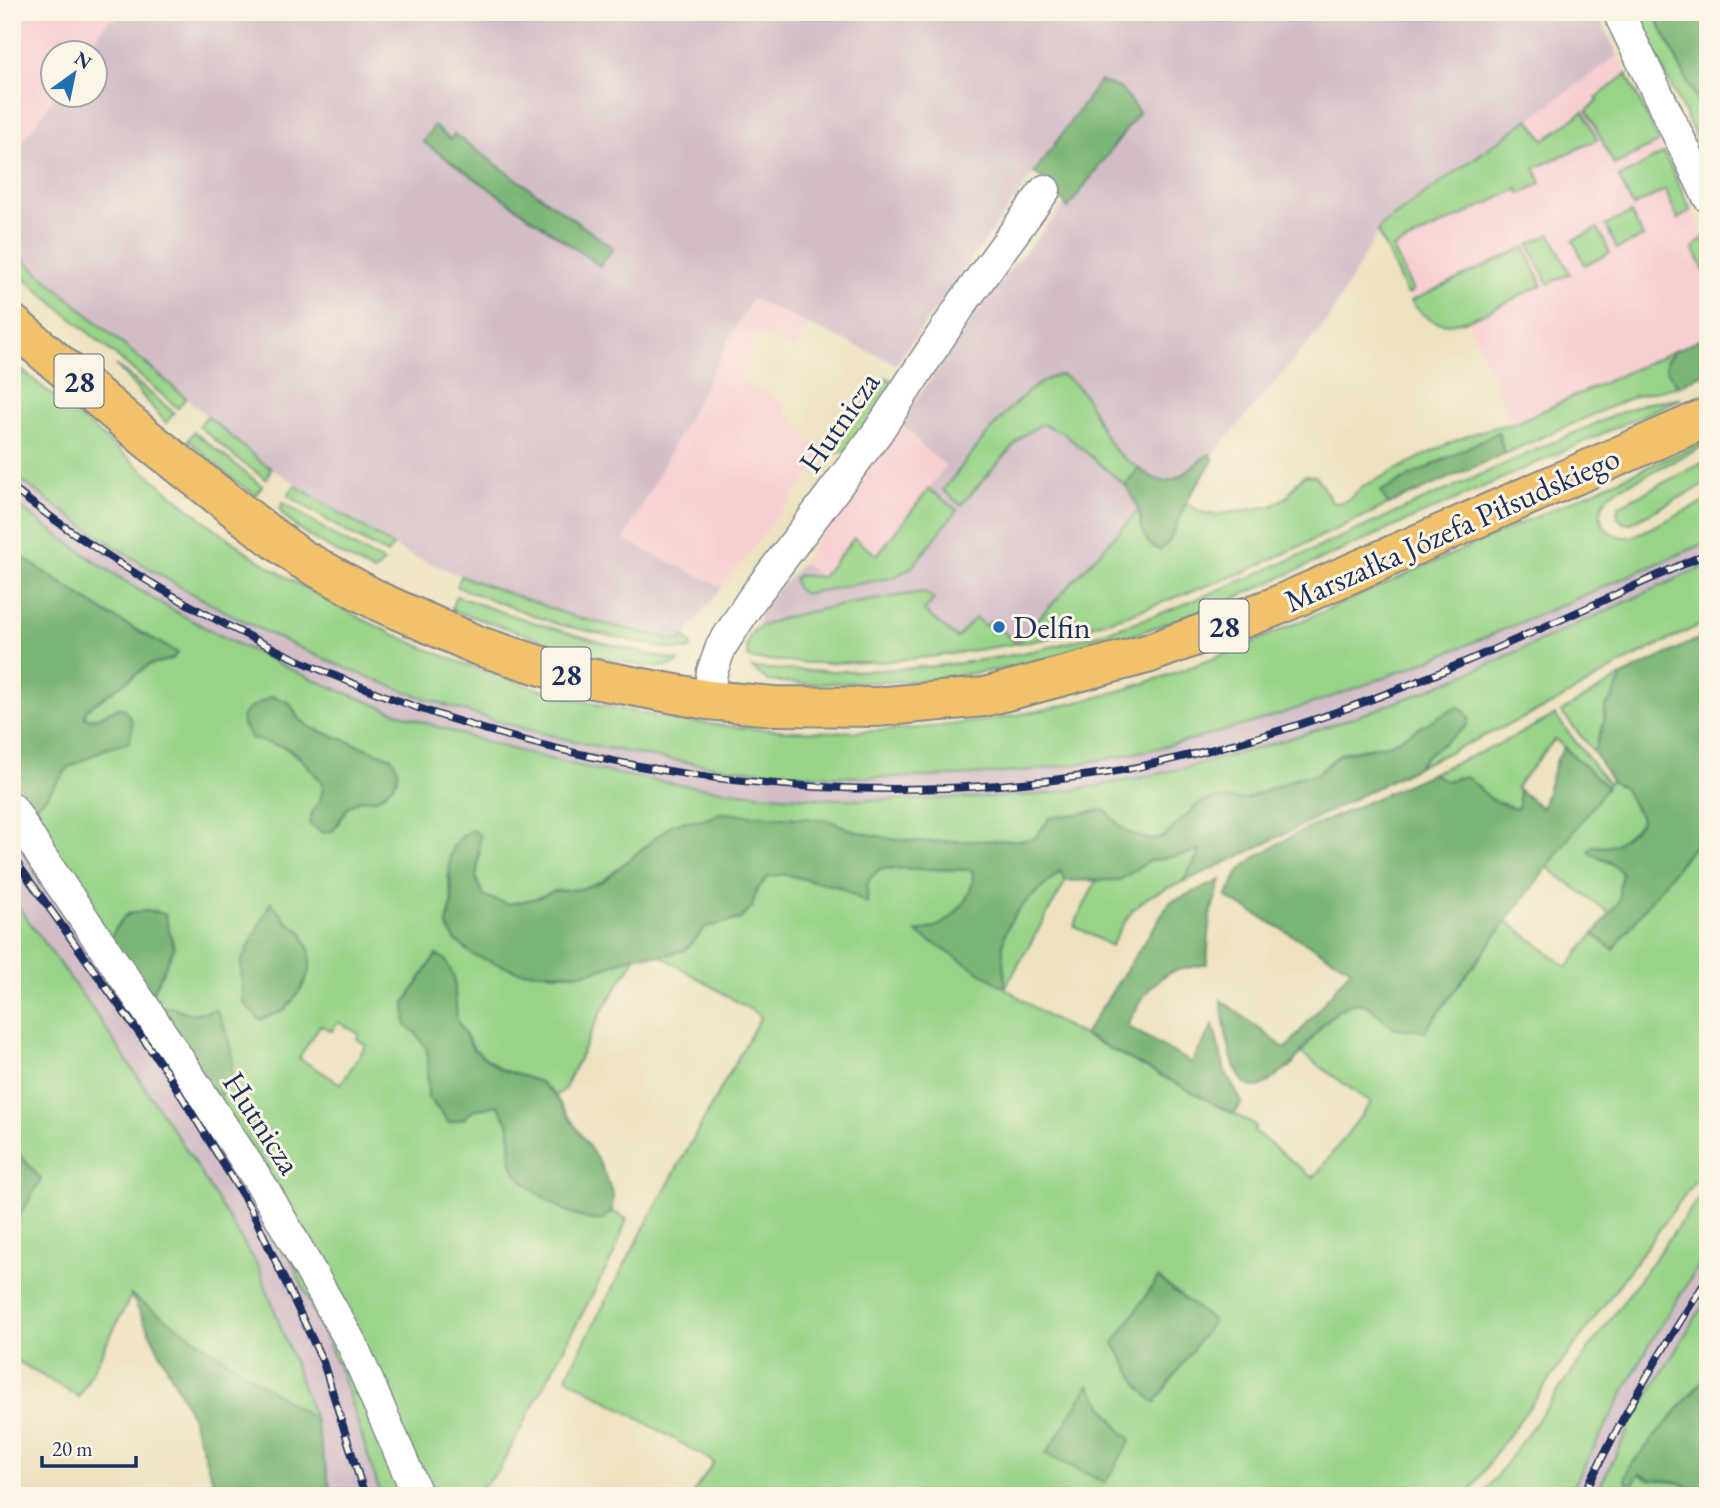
<svg xmlns="http://www.w3.org/2000/svg" width="1720" height="1508" font-family="'EB Garamond',serif">
	<rect width="100%" height="100%" fill="#fcf5e5"/>
	<filter id="ink" filterUnits="userSpaceOnUse"><feTurbulence type="fractalNoise" baseFrequency=".0143" numOctaves="2"/><feDisplacementMap in="SourceGraphic" scale="14" xChannelSelector="R" yChannelSelector="G"/><feConvolveMatrix kernelMatrix="1 2 1 2 8 2 1 2 1" color-interpolation-filters="sRGB"/></filter>
	<filter id="wash" filterUnits="userSpaceOnUse"><feTurbulence type="fractalNoise" baseFrequency=".00686" numOctaves="4" result="noise"/><feDisplacementMap in="SourceGraphic" scale="28" xChannelSelector="R" yChannelSelector="G"/><feGaussianBlur stdDeviation="1.57" result="paint"/><feColorMatrix in="noise" values="0 0 0 0 0 0 0 0 0 0 0 0 0 0 0 0 0 1.4 0 .05"/><feComposite in="paint" operator="in"/></filter>
	<g filter="url(#wash)">
		<rect width="100%" height="100%" fill="#ede2c0"/>
		<g fill="#f7cfd1">
			<path d="M20,12H129L128,15L108,21L86,52H52V94L56,95L12,156V22Z"/>
			<path d="M1618,55L1708,245V335L1513,424L1468,321L1449,325L1442,324L1417,309L1404,290L1378,232L1429,191Z"/>
			<path d="M753,299L808,324L796,350L761,333L738,380L776,398L809,442H836L722,587L624,540L723,351Z"/>
			<path d="M899,424L946,466L877,555L822,577L802,563Z"/>
		</g>
		<g fill="#d2bdc6">
			<path d="M129,12H1596L1618,55L1381,226L1328,320L1164,512L1016,643L951,651L794,616L756,629L762,608L802,563L822,577L854,538L877,555L946,466L924,448L911,432L899,424L997,285L1065,204L1068,208L1138,112L1120,89L1100,81L896,364L752,299L723,351L624,540L722,587L680,641L543,610L405,553L260,461L12,250V156L56,95L94,94V52H86L108,21L128,16Z"/>
			<path d="M12,394L261,588L659,743L1253,719L1387,677L1708,532V587L1296,760L870,822L473,765L12,551Z"/>
			<path d="M12,823L267,1204L401,1496H332L315,1420L93,1010L12,898Z"/>
			<path d="M1708,1238V1312L1609,1496H1560Z"/>
		</g>
		<g fill="#98d488" stroke="#5a8273" stroke-width="2" fill-rule="evenodd">
			<path d="M1635,12H1653L1702,111L1708,123V162Z"/>
			<path d="M1627,74L1659,142L1614,165L1587,110L1598,101L1596,98Z"/>
			<path d="M1584,111L1597,140L1535,168L1541,183L1521,194L1518,189L1393,248L1413,291L1407,295L1378,232L1381,226L1529,119L1544,140Z"/>
			<path d="M1664,153L1691,210L1678,219L1665,190L1633,207L1619,178Z"/>
			<path d="M1631,213L1643,237L1617,249L1606,225Z"/>
			<path d="M1598,228L1610,253L1585,265L1573,240Z"/>
			<path d="M1551,234L1570,274L1548,284L1529,244Z"/>
			<path d="M1706,236L1708,240V278L1693,248Z"/>
			<path d="M1525,247L1542,285C1527,292 1512,300 1497,307C1465,322 1436,338 1411,301Z"/>
			<path d="M12,250L186,398L178,408L12,268Z"/>
			<path d="M1676,350L1666,361V369L1678,386L1635,396L1504,454L1499,432L1381,492L1388,505L1247,571L1125,616L1045,639L938,656L878,662L812,663L750,659C745,650 746,637 755,630C778,612 889,598 923,592L934,599L924,611L957,638L975,618L985,626L991,621L1016,643L1139,510L1141,528L1169,542L1186,503L1204,513L1215,515L1272,506L1288,496L1297,482L1305,475L1316,476L1333,503C1346,503 1353,497 1361,487C1408,466 1463,429 1513,424Z"/>
			<path d="M12,362C48,391 84,421 120,451C165,489 209,527 259,560C511,722 809,773 1098,697C1195,671 1285,628 1376,588C1486,538 1597,489 1708,440V444L1612,492C1590,514 1602,539 1632,537L1708,500V542C1516,623 1326,715 1121,756C1025,776 930,780 832,776C535,763 246,657 12,473Z"/>
			<path d="M116,365L174,413L166,423Z"/>
			<path d="M1062,375C1090,390 1093,418 1109,442C1116,454 1127,460 1138,468L1126,486L1062,432L1042,424L1022,436L961,505L943,490C968,460 1024,377 1062,375Z"/>
			<path d="M885,377L898,384L847,451L839,453L829,451Z"/>
			<path d="M1682,398L1224,603L1113,642L1010,668L919,681L805,684L768,681L752,668C846,675 940,670 1032,651C1133,630 1228,587 1321,546C1420,502 1518,458 1617,414L1642,404Z"/>
			<path d="M207,416L260,461L271,468L266,479L236,458L199,426Z"/>
			<path d="M194,432L262,486L256,495L233,480L188,440Z"/>
			<path d="M1704,462L1708,469V483L1629,524C1618,523 1614,513 1620,505Z"/>
			<path d="M295,485L393,546L387,554L341,529L288,495Z"/>
			<path d="M929,489L957,510L913,566L895,577L804,594L796,588L794,579L798,575L822,577L854,538L877,555Z"/>
			<path d="M12,502C66,541 120,581 178,613C419,746 685,812 961,798C991,797 1022,797 1051,793C1129,783 1206,764 1281,741C1339,723 1396,704 1452,680C1538,644 1622,602 1708,565V621L1632,658L1551,705L1417,767L1426,756L1467,726L1409,736L1391,744L1349,751L1340,754L1316,775L1299,777L1246,799H1212L1198,804L1164,837L1151,840L1131,834L1122,828L1105,810L1050,818L1035,838L1024,840L922,842L891,839L854,831L828,820L720,813C705,823 687,818 671,825L603,881L580,889L555,891L534,899L508,904L484,896L476,879L480,851L448,875L452,901L447,926L551,974H580L598,970L637,955L600,1014L564,1090L555,1096L540,1082L500,1069L474,1049L457,1020L454,977L436,955L405,1003L415,1032L427,1049L428,1097L463,1119L474,1110L497,1105L509,1120L514,1168L602,1220L612,1211L627,1219L613,1256L499,1470C475,1495 476,1496 440,1496L420,1475L218,1101L190,1014L172,1007H154L149,1000L174,948L157,911C124,909 124,914 109,941L12,797V785L28,810L45,798L69,767L105,749L129,742L117,708L98,718H85L83,714L86,710L149,665L172,659L178,653L111,616L12,551ZM272,696L290,703L298,718L312,728L392,758L386,792C372,803 374,796 360,800C347,803 340,819 334,830L311,815L323,796V783L305,762L284,747L247,710ZM278,910L287,922L301,931L310,952L285,1010L260,1020ZM338,1022L359,1034L357,1039L366,1045L341,1084L299,1058L320,1025L332,1031Z"/>
			<path d="M283,502L338,538L384,562L374,572C352,560 289,530 280,509Z"/>
			<path d="M461,576L575,617L680,641L684,636L691,644V648L687,650L669,649L557,624L457,587Z"/>
			<path d="M456,596C531,623 600,644 679,661L674,665L654,668L586,654L451,610Z"/>
			<path d="M1622,676L1612,699L1605,707L1604,721L1594,752L1561,712Z"/>
			<path d="M1555,715L1608,784L1611,781L1623,788L1640,816L1641,822L1635,829L1615,845L1604,847L1593,846L1597,857L1616,866L1622,873L1619,889L1620,900L1610,914L1547,867L1607,787L1555,739L1516,787C1520,791 1521,800 1519,806L1515,809L1501,805L1457,777L1446,781L1432,773L1500,744Z"/>
			<path d="M1708,832V1163L1495,1454L1467,1496H691L714,1462L566,1377L644,1228L761,1016L661,956L685,950L706,927L740,919L752,908L756,891L767,877L783,874L839,887L867,903L868,880L881,868L972,870C977,892 954,921 933,928C928,930 922,931 917,933L1005,987C1006,973 1001,958 1003,943C1007,910 1040,892 1061,871L1066,881L1005,988L1050,1018L1248,1121L1256,1126L1254,1131L1313,1178L1371,1103L1301,1053C1315,1036 1339,994 1367,1005C1375,1009 1380,1018 1387,1023C1399,1029 1412,1028 1424,1031L1507,921L1567,967L1594,934L1613,949L1686,855ZM1114,1343L1160,1394L1155,1403L1140,1388ZM1112,1417L1121,1431L1131,1440L1046,1454Z"/>
			<path d="M1202,850L1183,881H1185C1139,899 1134,902 1111,946L1074,926L1097,879L1120,880L1149,861Z"/>
			<path d="M12,898L93,1010L189,1154L259,1268L315,1420L131,1296L79,1397L12,1358V1229L40,1179L12,1146Z"/>
			<path d="M1708,1185V1251L1653,1338L1568,1496H1482Z"/>
			<path d="M287,1251L320,1298L408,1496H381L341,1372Z"/>
			<path d="M1708,1297V1374L1629,1467L1647,1479L1681,1483L1700,1496H1595L1631,1424Z"/>
		</g>
		<g fill="#7ab674" stroke="#4a7269" stroke-width="2">
			<path d="M1653,12L1708,14V123L1702,111Z"/>
			<path d="M1100,81L1121,89L1139,112L1068,208L1046,180L1034,173Z"/>
			<path d="M434,126L450,139L454,134L613,248L600,266L423,142Z"/>
			<path d="M1708,335V372L1678,386L1666,369V361L1676,350Z"/>
			<path d="M1498,432L1504,454L1388,505L1381,491Z"/>
			<path d="M1210,454L1214,459L1187,500L1169,542L1160,550C1141,544 1144,529 1139,512C1137,503 1131,495 1126,486L1138,468C1144,472 1152,478 1159,480C1180,486 1194,461 1210,454Z"/>
			<path d="M14,552L111,616L178,653L172,659L149,665L86,710L85,718C100,721 109,708 123,708C134,719 134,728 129,742L105,749L69,767L45,798L28,811L12,785V553Z"/>
			<path d="M1708,634V832L1686,855L1613,950L1594,934L1620,900L1619,889L1622,873L1608,860L1591,854L1589,850L1593,846L1604,847L1615,845L1635,829L1641,822L1640,816L1623,788L1611,781L1594,752L1604,721L1605,707L1612,699L1622,676Z"/>
			<path d="M272,696L290,703L298,718L312,728L392,758C406,777 392,787 377,799L360,800L347,808L334,830L323,833L309,824C312,805 323,804 323,783L295,752L284,747L252,739L243,725L242,717L247,710Z"/>
			<path d="M1459,707L1464,710L1469,718L1467,726L1426,756L1417,767C1340,805 1264,847 1185,881H1183L1201,851L1149,861L1120,880L1066,881L1060,871C1039,892 1007,910 1003,944C1002,956 1005,974 1005,988L916,932C921,931 928,930 933,928C953,921 978,892 972,870L881,868C865,881 867,884 867,903L839,887L783,874L768,877L756,891L752,908L740,919L706,927L685,950L661,956L637,955L598,970L580,974L517,971L473,955L455,940L447,926C448,918 452,907 452,899C451,869 440,847 472,830L480,835L476,879L484,896L508,904L534,899L555,891L580,889L603,881L671,825C687,818 705,824 720,813L828,820L854,831L891,839L922,842L1024,840L1035,838L1050,818L1105,810L1122,828L1131,834L1151,840L1164,837L1198,804L1212,799H1246L1299,777L1316,775L1340,754L1391,744L1448,711Z"/>
			<path d="M1564,747L1607,787L1424,1032C1414,1028 1406,1030 1397,1028C1384,1025 1378,1010 1366,1005C1337,993 1306,1048 1290,1067C1278,1071 1269,1086 1257,1087C1230,1090 1224,1019 1221,1000L1286,1049L1351,969L1226,897L1240,870L1254,858L1296,834L1432,773L1446,781L1466,776L1492,800L1515,809L1519,806V790L1542,808L1556,762Z"/>
			<path d="M1221,880L1210,916L1207,964C1195,967 1180,968 1169,973C1149,983 1137,1007 1127,1026L1192,1063L1213,1025L1225,1071L1242,1103L1234,1114L1084,1035L1170,902Z"/>
			<path d="M271,902L287,922L301,931L310,952V969L302,988L285,1010L260,1020L243,1002L241,962Z"/>
			<path d="M148,911L165,914L174,948L149,1000L109,941C121,919 121,913 148,911Z"/>
			<path d="M436,955L445,959L454,977L457,1020L473,1049L500,1069L540,1082L555,1096L599,1162L613,1194L612,1211L602,1220C595,1220 587,1220 580,1217C561,1210 519,1185 513,1166C505,1138 519,1132 497,1105L474,1110L463,1119L449,1123L428,1097L427,1049L415,1032L406,1026L405,1003Z"/>
			<path d="M154,1007H172L190,1014L217,1010C226,1030 236,1053 231,1076C229,1084 222,1093 218,1101Z"/>
			<path d="M12,1146L41,1179L12,1229Z"/>
			<path d="M1158,1278L1213,1321L1155,1403L1140,1388L1114,1343Z"/>
			<path d="M131,1295L315,1420L332,1496H218L191,1415Z"/>
			<path d="M1708,1374V1496C1697,1496 1691,1487 1681,1483C1667,1478 1653,1483 1640,1474L1632,1485L1627,1483L1625,1478L1629,1467Z"/>
			<path d="M1089,1385L1121,1431L1131,1440L1105,1483L1046,1454Z"/>
		</g>
	</g>
	<g filter="url(#ink)">
		<g fill="none" stroke-linecap="round" stroke-linejoin="round">
			<g stroke="#84888f" stroke-width="33">
				<g id="street">
					<path d="M1618,12L1708,197"/>
					<path d="M708,700L712,672L721,647L752,599L877,433L964,301L1045,190"/>
					<path d="M12,808L43,859L148,1012L264,1189L353,1346L418,1496"/>
				</g>
			</g>
			<g stroke="#84888f" stroke-width="42">
				<path id="primary" d="M12,324L146,438L256,525L300,558L380,602L479,646L567,674L708,700L774,706L876,707L984,697L1147,654L1274,607L1708,417"/>
			</g>
			<use href="#street" stroke="#fff" stroke-width="30"/>
			<use href="#primary" stroke="#f2c26a" stroke-width="38"/>
			<g stroke="#1b2f5e" stroke-width="8">
				<g id="rail">
					<path d="M12,488C320,726 720,832 1105,773C1149,766 1194,754 1237,743C1401,699 1554,621 1708,553"/>
					<path d="M12,856L166,1071L251,1209L323,1362L365,1496"/>
					<path d="M1583,1496C1620,1420 1662,1348 1708,1278"/>
				</g>
			</g>
			<use href="#rail" stroke="#fcf5e5" stroke-width="5" stroke-dasharray="16" stroke-linecap="butt"/>
		</g>
	</g>
	<circle fill="#1f6fb2" stroke="#fcf5e5" stroke-width="2.5" cx="999" cy="627" r="7"/>
	<g text-anchor="middle" dominant-baseline="central" stroke-width="6" stroke-linejoin="round" paint-order="stroke">
		<g fill="#fcf5e5" stroke="#5e6a86" stroke-width="2">
			<rect x="54.5" y="354.5" width="49" height="53" rx="5"/>
			<rect x="1199.5" y="599.5" width="49" height="53" rx="5"/>
			<rect x="541.5" y="647.5" width="49" height="53" rx="5"/>
		</g>
		<g font-size="30" font-weight="bold" fill="#1b2f5e">
			<text x="79" y="381">28</text>
			<text x="1224" y="626">28</text>
			<text x="566" y="674">28</text>
		</g>
		<g font-size="32" fill="#1b2f5e" stroke="#fcf5e5">
			<text transform="translate(839 422) rotate(-55)">Hutnicza</text>
			<text transform="translate(1452 529) rotate(-24)">Marszałka Józefa Piłsudskiego</text>
			<text transform="translate(262 1123) rotate(57)">Hutnicza</text>
		</g>
		<g font-size="32" fill="#1b2f5e" stroke="#fcf5e5" text-anchor="start">
			<text x="1013" y="627">Delfin</text>
		</g>
	</g>
	<rect width="1720" height="1508" fill="none" stroke="#fcf5e5" stroke-width="42"/>
	<g transform="translate(74 74) rotate(33)"><circle r="33" fill="#fcf5e5" stroke="#a2a6af" stroke-width="2"/>
	<path d="M0-5L12 26L0 18L-12 26Z" fill="#1f6fb2"/>
	<text y="-10" font-size="19" font-weight="bold" text-anchor="middle" fill="#1b2f5e">N</text>
	</g>
	<path d="M42 1456v10h94v-10" fill="none" stroke="#1b2f5e" stroke-width="3.5"/>
	<text x="52" y="1456" font-size="21" fill="#1b2f5e" stroke="#fcf5e5" stroke-width="5" paint-order="stroke">20 m</text>
</svg>
